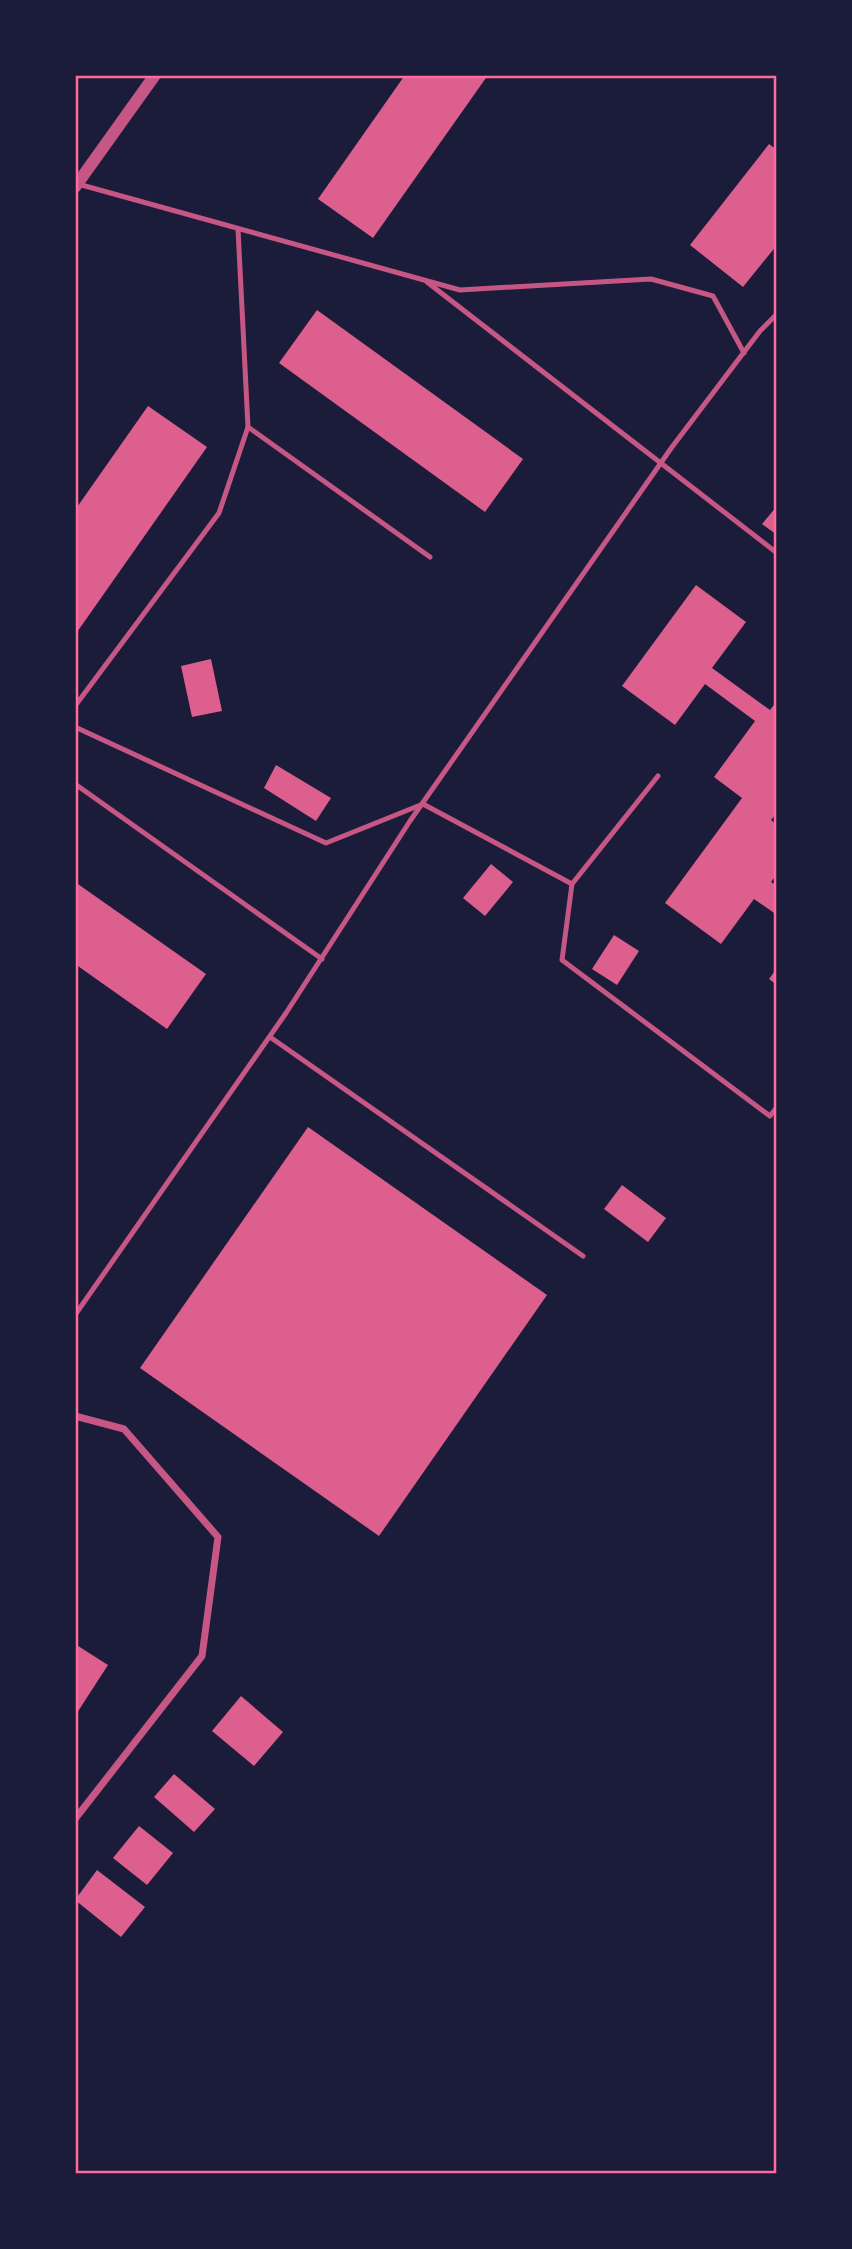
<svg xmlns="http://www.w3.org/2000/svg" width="852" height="2249" font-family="'Noto Serif',serif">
	<rect width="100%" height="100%" fill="#1b1b3a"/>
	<g fill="#dd5f8e">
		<path d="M405,75H488L373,238L318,199Z"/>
		<path d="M769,144L777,150V245L743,287L690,245Z"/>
		<path d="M317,310L523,459L485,512L279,363Z"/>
		<path d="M148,406L207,447L75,635V510Z"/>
		<path d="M777,506V535L762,524Z"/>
		<path d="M696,585L746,622L712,668L770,710L777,701V813L771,820L777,825V874L771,882L777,886V915L754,899L721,944L665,903L742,798L714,777L755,721L705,684L675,725L622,686Z"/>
		<path d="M211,659L222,711L192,717L181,666Z"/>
		<path d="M276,765L331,798L316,821L264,788Z"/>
		<path d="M491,864L513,882L485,916L463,898Z"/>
		<path d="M75,882L206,974L167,1029L75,964Z"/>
		<path d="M614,935L639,951L617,985L592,969Z"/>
		<path d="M777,968V985L769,979Z"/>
		<path d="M308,1127L547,1295L379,1536L140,1368Z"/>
		<path d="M622,1185L666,1218L648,1242L604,1209Z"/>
		<path d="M75,1644L108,1665L75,1716Z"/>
		<path d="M241,1696L283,1732L254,1766L212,1731Z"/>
		<path d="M174,1774L215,1809L194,1832L154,1797Z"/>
		<path d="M139,1826L173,1853L147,1885L113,1858Z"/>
		<path d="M97,1870L145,1907L121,1937L75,1900Z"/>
	</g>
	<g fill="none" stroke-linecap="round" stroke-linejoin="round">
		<g stroke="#c65784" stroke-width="5">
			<path d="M78,184L460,290L651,279L713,296L744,353"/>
			<path d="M238,229L248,427L430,557"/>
			<path d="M427,282L777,553"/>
			<path d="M75,706L219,513L248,427"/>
			<path d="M75,727L326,843L423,804L572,884"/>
			<path d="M658,776L572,884L562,960L770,1116L777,1107"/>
			<path d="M75,784L322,959"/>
			<path d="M270,1037L583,1256"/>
			<path d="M75,1315L286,1013L410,821L672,447L760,331L777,314"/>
		</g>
		<path stroke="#c65784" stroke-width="7" d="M75,1416L124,1429L218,1537L202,1656L75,1819"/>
		<path stroke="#c65784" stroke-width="12" d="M75,187L155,75"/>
	</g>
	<rect width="852" height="2249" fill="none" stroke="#1b1b3a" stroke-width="154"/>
	<rect x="77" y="77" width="698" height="2095" fill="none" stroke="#ff6b9d" stroke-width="2.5"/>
</svg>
